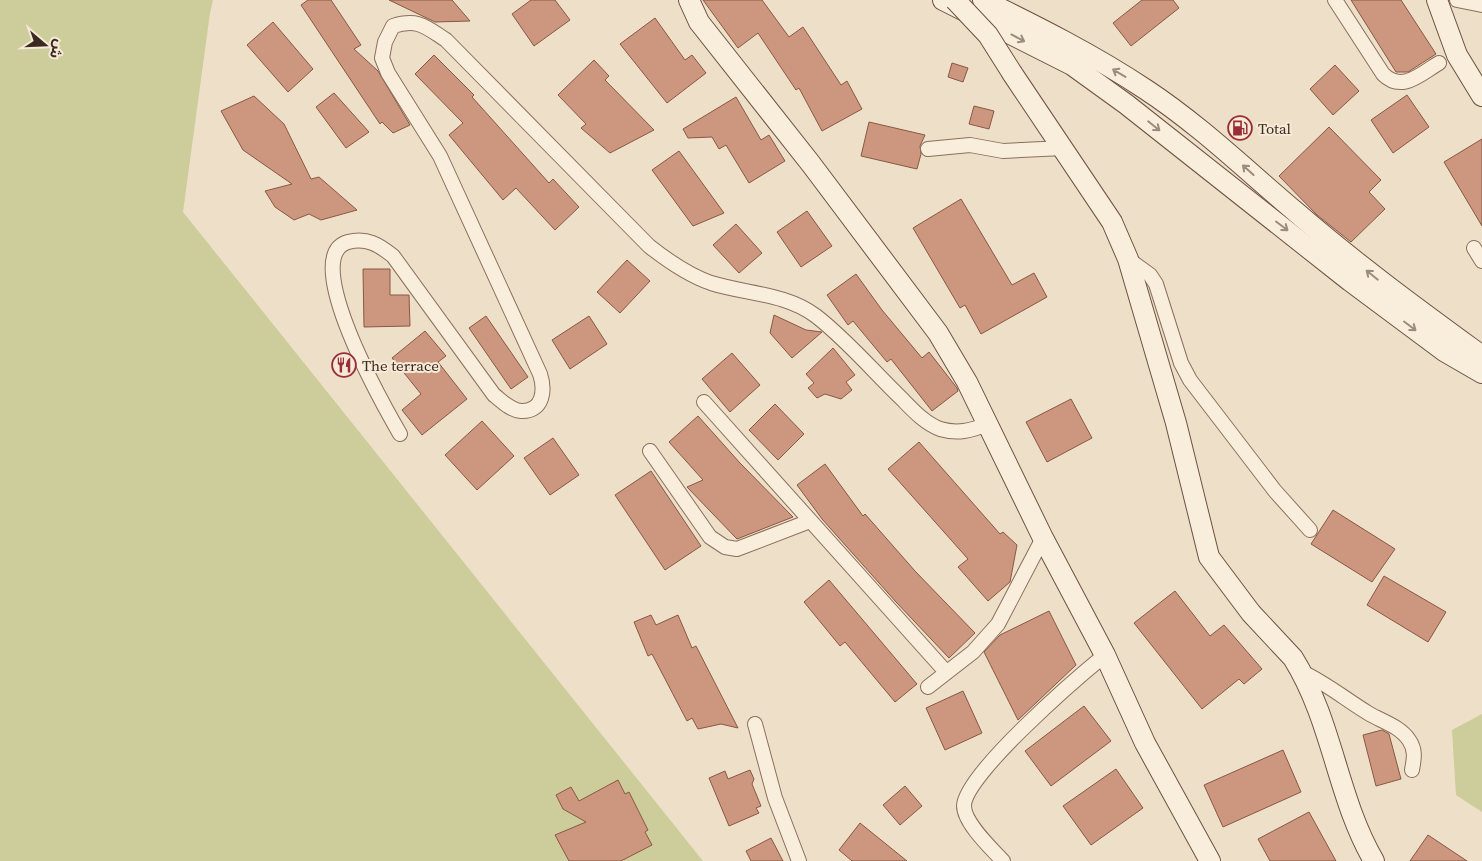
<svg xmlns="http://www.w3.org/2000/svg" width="1482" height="861" font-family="'Source Serif 4','Noto Sans Arabic',serif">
	<rect width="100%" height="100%" fill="#eedfc8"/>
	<g fill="#cccd9b">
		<path d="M0,0H213L210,13L183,212L703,861H0Z"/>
		<path d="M1482,714V812L1456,795L1452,730Z"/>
	</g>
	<g fill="#cc977e" stroke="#895843">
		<path d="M308,0H331L361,45L354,49L378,71L410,125L393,133L382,122L380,124L301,5Z"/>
		<path d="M389,0H452L470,21L435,22Z"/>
		<path d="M531,0H555L570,20L534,46L512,14Z"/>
		<path d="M703,0H762L789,37L803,27L841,85L847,81L862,109L822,131L799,88L796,90L758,33L738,48Z"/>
		<path d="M1142,0H1173L1179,8L1131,46L1113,23Z"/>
		<path d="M1351,0H1401L1436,54L1408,72H1396Z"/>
		<path d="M655,18L685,60L692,55L706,73L667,103L620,44Z"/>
		<path d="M273,22L313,69L288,92L247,45Z"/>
		<path d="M434,55L474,95L472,97L549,183L553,179L579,207L555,230L516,188L503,200L449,135L463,123L415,74Z"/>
		<path d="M594,60L609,76L605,80L654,130L610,153L581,128L586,124L558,95Z"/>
		<path d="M952,63L968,68L963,82L948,77Z"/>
		<path d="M1335,65L1359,91L1333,115L1310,89Z"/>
		<path d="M334,93L369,132L346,148L316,107Z"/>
		<path d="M1407,95L1429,127L1393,153L1371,120Z"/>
		<path d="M254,96L284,124L311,179L319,177L357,210L321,220L309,214L294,220L275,207L265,191L292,184L243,150L221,111Z"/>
		<path d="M736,97L761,140L769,135L785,161L749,183L726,145L719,149L712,137L688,138L683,129Z"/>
		<path d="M974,106L994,111L989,129L969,124Z"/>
		<path d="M869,122L925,135L920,146L921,154L917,169L861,156Z"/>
		<path d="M1329,127L1381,180L1369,192L1385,209L1351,242L1317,215L1279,176Z"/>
		<path d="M1482,139V226L1444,162Z"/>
		<path d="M679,151L724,213L693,226L652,170Z"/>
		<path d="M961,199L1012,285L1034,273L1047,297L981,334L965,305L960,308L913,228Z"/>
		<path d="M807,211L832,246L801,267L777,232Z"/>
		<path d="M736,224L762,253L739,273L713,245Z"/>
		<path d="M627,260L650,281L620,313L597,292Z"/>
		<path d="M363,269H390V295H409L410,326L364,327Z"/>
		<path d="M856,274L882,310L922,358L929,352L957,388L958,391L932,411L891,359L887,362L853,321L848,325L827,295Z"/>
		<path d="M774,315L806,330L822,332L792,358L770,333Z"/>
		<path d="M486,316L528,377L511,389L469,328Z"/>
		<path d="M589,316L607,344L570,369L552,340Z"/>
		<path d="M425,331L446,356L438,362L467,399L422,435L402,410L421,394L392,358Z"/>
		<path d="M833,348L855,375L846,382L852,390L841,399L825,394L817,398L808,388L814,383L806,374Z"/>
		<path d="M732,353L760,385L730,412L702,379Z"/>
		<path d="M1071,399L1092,438L1047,462L1026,422Z"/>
		<path d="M775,404L804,434L778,460L749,430Z"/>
		<path d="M698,416L740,463L793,517L737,539L687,487L703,480L669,442Z"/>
		<path d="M482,421L514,456L477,490L445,455Z"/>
		<path d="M553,438L579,475L550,495L524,458Z"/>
		<path d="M919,442L1000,534L1003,532L1017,545L1010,582L988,601L958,567L968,559L888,469Z"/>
		<path d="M825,464L863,516L865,514L915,571L975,633L949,658L896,602L822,519L797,485Z"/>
		<path d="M651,471L701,546L665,570L615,495Z"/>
		<path d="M1333,510L1395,549L1372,582L1311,544Z"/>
		<path d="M1384,576L1446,612L1428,642L1367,605Z"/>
		<path d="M829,580L917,684L895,702L845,642L840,646L804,602Z"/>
		<path d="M1175,591L1210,636L1224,625L1262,669L1244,684L1239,679L1202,709L1134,623Z"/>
		<path d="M1049,611L1076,665L1018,720L984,652L1000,635Z"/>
		<path d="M651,615L656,625L678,615L692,648L696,646L738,728L721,724L698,729L692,718L687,721L652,654L648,656L634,622Z"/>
		<path d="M963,691L982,733L945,750L926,708Z"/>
		<path d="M1084,706L1111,741L1051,786L1025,751Z"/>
		<path d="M1382,730L1389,734L1401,779L1376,786L1363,735Z"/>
		<path d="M1283,750L1301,792L1223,827L1204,785Z"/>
		<path d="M1116,769L1143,808L1091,845L1063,806Z"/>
		<path d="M750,770L754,779L752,784L761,806L756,808L759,813L729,826L709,778L725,771L728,779Z"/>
		<path d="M618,780L625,794L629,792L648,830L645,832L652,845L621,861H569L555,835L586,822L563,809L556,795L571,787L579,801Z"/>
		<path d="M905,786L922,806L900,825L883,805Z"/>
		<path d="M1309,812L1336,861H1270L1258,839Z"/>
		<path d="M860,823L881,840L907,861H852L839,850Z"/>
		<path d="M1428,835L1467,861H1410Z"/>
		<path d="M771,838L783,861H751L746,851Z"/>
	</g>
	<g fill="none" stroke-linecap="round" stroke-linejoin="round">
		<g stroke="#8a705d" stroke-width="16">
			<g id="street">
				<path d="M1335,0L1383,74C1402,93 1420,74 1439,63"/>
				<path d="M1457,0L1482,5"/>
				<path d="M928,149L970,145L1003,151L1064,148"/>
				<path d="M1474,248L1482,261"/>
				<path d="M1128,259L1150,275L1156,284L1181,363L1190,380L1275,491L1310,530"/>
				<path d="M704,402L946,672"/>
				<path d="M400,434C385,408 298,256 348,242C367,237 379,245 393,256L494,395C502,401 510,410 521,411C544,412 545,389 540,374L440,156L388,73L382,58L385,42L393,26C418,18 426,27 446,40L649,246C668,261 688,275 711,283C746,294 785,293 816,316C847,340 873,371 901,398C912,409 924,423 940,429C957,434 971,431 987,424"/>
				<path d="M650,451L710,537L725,547L737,549L810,521"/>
				<path d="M1302,672C1326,683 1345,699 1368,713C1381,721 1400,726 1409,740C1416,750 1414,759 1412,770"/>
				<path d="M928,687L973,652L998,624L1043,538"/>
				<path d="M755,724L775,798L799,861"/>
				<path d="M1003,861C992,849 964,823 964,806C964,775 1078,677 1105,655"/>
			</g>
		</g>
		<g stroke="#6c5240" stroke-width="22">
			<g id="secondary">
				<path d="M689,0L699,22L811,164L938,333L967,382L1043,538L1105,655L1145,743L1210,861"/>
				<path d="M943,0L1072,65L1126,104L1350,281L1444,351L1482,373"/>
				<path d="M983,0C1038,27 1094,55 1145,89C1200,125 1247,171 1297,213C1356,264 1419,310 1482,356"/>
				<path d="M1437,0L1457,55L1482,96"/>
				<path d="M1012,73L1112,222L1128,259L1176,423L1209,557L1251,613L1293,658C1333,722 1337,798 1374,861"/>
			</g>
		</g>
		<use href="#street" stroke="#f9eddb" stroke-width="14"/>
		<use href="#secondary" stroke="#f9eddb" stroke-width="20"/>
		<g stroke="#6c5240" stroke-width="22" stroke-linecap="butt">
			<path id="secondary-bridge" d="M955,0L988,35L1012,73"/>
		</g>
		<use href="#secondary-bridge" stroke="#f9eddb" stroke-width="20"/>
	</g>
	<defs><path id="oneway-shaft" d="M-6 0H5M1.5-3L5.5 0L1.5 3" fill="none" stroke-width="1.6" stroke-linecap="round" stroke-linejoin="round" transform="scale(1.25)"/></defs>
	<g stroke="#9a8c7e">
		<use href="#oneway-shaft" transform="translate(1018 38) rotate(28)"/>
		<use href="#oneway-shaft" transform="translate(1119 73) rotate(-149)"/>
		<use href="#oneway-shaft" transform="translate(1154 126) rotate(39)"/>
		<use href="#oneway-shaft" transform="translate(1248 170) rotate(-138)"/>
		<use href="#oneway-shaft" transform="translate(1282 226) rotate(37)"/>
		<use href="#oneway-shaft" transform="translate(1372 275) rotate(-141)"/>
		<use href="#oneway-shaft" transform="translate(1410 326) rotate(37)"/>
	</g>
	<defs>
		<g id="fuel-ring" transform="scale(1.25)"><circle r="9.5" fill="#f6ead7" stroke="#992d39" stroke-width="1.5"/><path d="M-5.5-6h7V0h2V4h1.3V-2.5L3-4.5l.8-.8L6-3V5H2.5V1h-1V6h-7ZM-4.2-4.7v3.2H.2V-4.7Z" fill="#992d39"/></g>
		<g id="restaurant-ring" transform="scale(1.25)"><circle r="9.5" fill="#f6ead7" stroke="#992d39" stroke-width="1.5"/><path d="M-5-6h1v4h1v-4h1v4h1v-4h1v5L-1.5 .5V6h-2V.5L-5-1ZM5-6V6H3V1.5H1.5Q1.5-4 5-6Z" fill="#992d39"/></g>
	</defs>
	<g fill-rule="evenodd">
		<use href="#fuel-ring" x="1240" y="128"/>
		<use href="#restaurant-ring" x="344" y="365"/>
	</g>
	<g text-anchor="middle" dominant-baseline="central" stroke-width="4" stroke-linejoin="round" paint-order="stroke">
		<g font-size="15" fill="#3b2a20" stroke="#f6ead7" text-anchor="start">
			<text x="1258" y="128">Total</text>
			<text x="362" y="365">The terrace</text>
		</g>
	</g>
	<g transform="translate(45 45) rotate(109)" stroke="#f6ead7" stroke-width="4" paint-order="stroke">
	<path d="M0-4L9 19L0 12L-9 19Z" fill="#3b2a20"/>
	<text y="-8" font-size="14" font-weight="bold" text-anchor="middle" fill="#3b2a20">ش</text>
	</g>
</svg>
